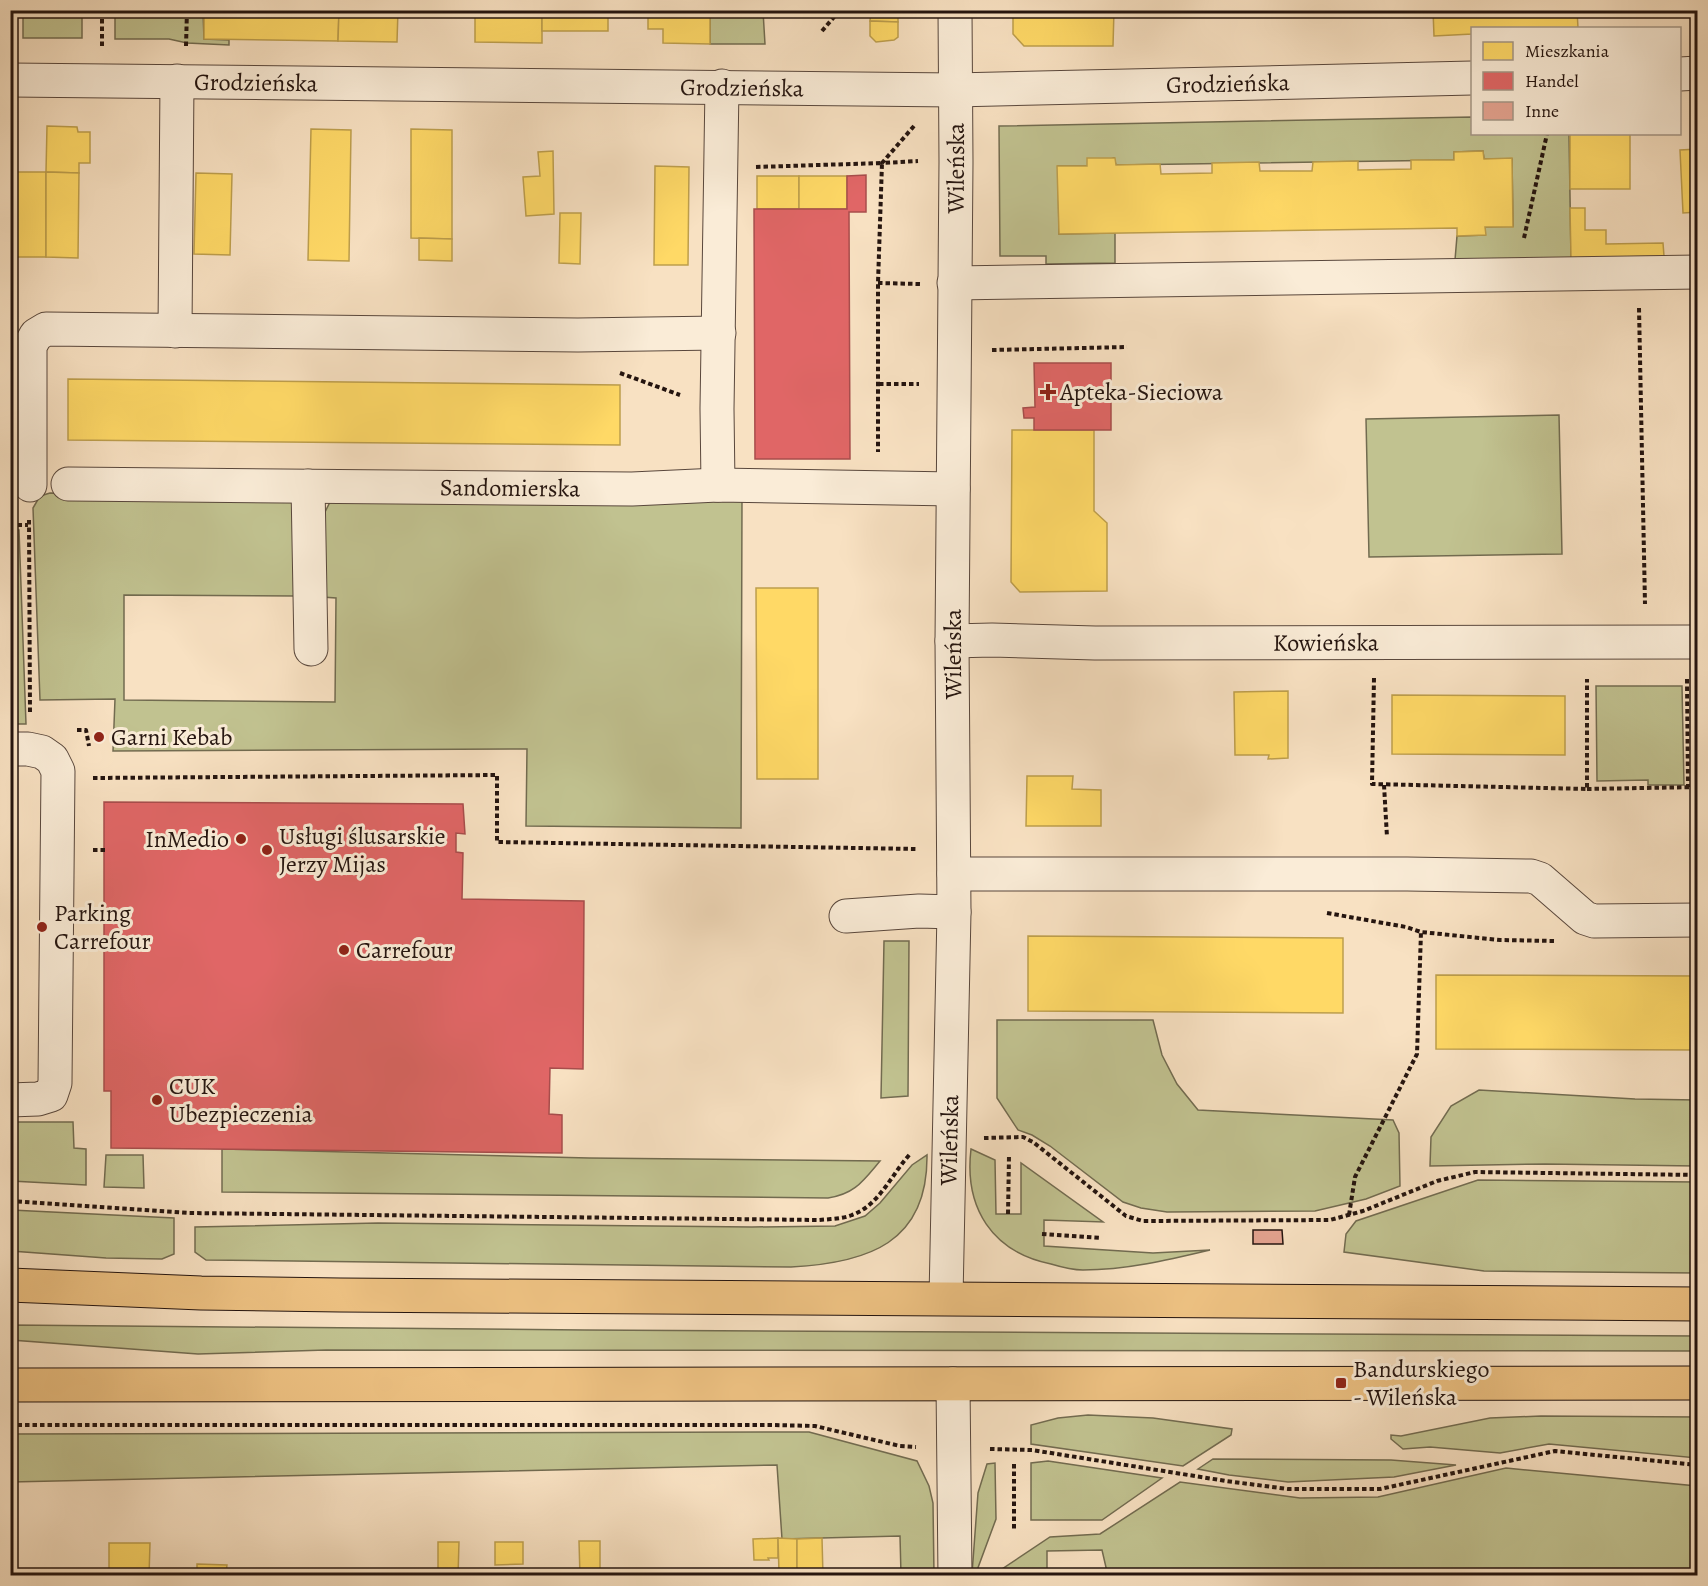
<svg xmlns="http://www.w3.org/2000/svg" width="1708" height="1586" font-family="Alegreya,serif">
	<rect width="100%" height="100%" fill="#f8e1c2"/>
	<filter id="stains"><feTurbulence type="fractalNoise" baseFrequency=".00333" numOctaves="4"/><feColorMatrix values="0 0 0 0 .2 0 0 0 0 .09 0 0 0 0 .02 0 0 0 .5 -.17"/></filter>
	<radialGradient id="worn" r=".72"><stop offset=".6" stop-color="#630" stop-opacity="0"/><stop offset="1" stop-color="#630" stop-opacity=".3"/></radialGradient>
	<g fill="#c1c290" stroke="#726b50" stroke-width="1.5">
		<rect x="23" y="11" width="59" height="27"/>
		<path d="M115,11H203L204,39L229,40V45L187,43L169,39H115Z"/>
		<path d="M710,11H763L765,44H710Z"/>
		<path d="M1472,117V134H1569L1571,258L1455,260L1457,236L1485,235V227L1513,226L1512,159H1484L1483,151L1454,152V160L1116,165L1114,158L1087,166H1058L1059,234L1115,233V263L1046,264V256H1000L999,126Z"/>
		<path d="M1559,415L1562,554L1369,557L1366,419Z"/>
		<path d="M50,493L291,495L297,506L296,596L124,595V700L335,702L336,598L322,597L323,516L332,498H742L741,828L526,826L527,749L113,751L115,699L40,700L33,508L40,496Z"/>
		<path d="M11,530H19L26,724H11Z"/>
		<path d="M1596,686H1682L1684,785H1648V780L1597,781Z"/>
		<path d="M884,941H909L908,1096L881,1098Z"/>
		<path d="M997,1020H1153L1162,1055L1177,1084L1198,1110L1393,1120L1399,1133L1400,1186L1366,1199L1315,1211L1167,1212L1141,1208L1123,1202L1050,1146L1032,1135L1018,1130L997,1098Z"/>
		<path d="M1479,1090L1635,1099L1697,1100V1166L1545,1164L1430,1166L1431,1137L1451,1106Z"/>
		<path d="M10,1122H73L74,1148L86,1149V1185L11,1181Z"/>
		<path d="M222,1149L589,1158L880,1161C863,1181 855,1194 828,1198L222,1192Z"/>
		<path d="M971,1149L995,1160L996,1214H1021V1163L1103,1222L1044,1220V1246L1153,1253L1210,1250C1168,1260 1126,1270 1083,1270C1072,1270 1061,1267 1051,1264C992,1252 964,1208 971,1149Z"/>
		<path d="M106,1155H143L144,1188L104,1187Z"/>
		<path d="M927,1155C928,1243 868,1263 791,1267L206,1260L195,1252V1227L378,1223L752,1227L835,1226L865,1216L880,1203L912,1165Z"/>
		<path d="M1478,1180L1697,1182V1273L1484,1271L1344,1252L1346,1234L1356,1221Z"/>
		<path d="M11,1210L174,1218V1254L162,1259L106,1258L11,1251Z"/>
		<path d="M10,1325L585,1330L1697,1336L1698,1351L326,1350L198,1354L11,1340Z"/>
		<path d="M1088,1415L1153,1418L1232,1429L1231,1435L1183,1466L1031,1444V1425L1058,1418Z"/>
		<path d="M1541,1416L1697,1417V1458L1549,1444L1500,1453L1430,1447L1403,1449L1391,1439V1435L1401,1436L1490,1418Z"/>
		<path d="M809,1432L917,1461L929,1486L933,1503L934,1575H901L900,1536L782,1539L777,1465L11,1482L10,1434Z"/>
		<path d="M1213,1459L1391,1460L1456,1465L1394,1477L1288,1482L1229,1475L1198,1469Z"/>
		<path d="M1048,1461L1162,1478L1102,1520H1031V1463Z"/>
		<path d="M995,1463L996,1519L976,1573L972,1574L978,1493L987,1464Z"/>
		<path d="M1506,1468L1697,1486V1575L1108,1576L1102,1550L1047,1551V1575H993L1050,1537L1100,1534L1180,1482L1300,1498L1378,1497Z"/>
	</g>
	<g fill="#ffd966" stroke="#bd9e4c" stroke-width="1.5">
		<path d="M204,10H339L338,41L204,39Z"/>
		<path d="M339,10H398L397,42L338,41Z"/>
		<path d="M475,10H542V43L475,42Z"/>
		<rect x="542" y="10" width="66" height="21"/>
		<path d="M648,10H710V44L663,43V29H648Z"/>
		<path d="M871,10H898V22L870,21Z"/>
		<path d="M1013,10H1114L1113,46H1024L1013,34Z"/>
		<path d="M1433,10H1577L1578,28H1472V34L1434,36Z"/>
		<path d="M870,21L898,22V37L894,40L876,42L870,36Z"/>
		<path d="M47,126L77,127L78,132H90V163H79V173L46,172Z"/>
		<path d="M311,129L351,130L349,261L308,260Z"/>
		<path d="M411,129L452,130V239L411,238Z"/>
		<rect x="1570" y="134" width="60" height="55"/>
		<path d="M1698,149V212L1683,213L1680,150Z"/>
		<path d="M553,151L554,214L526,216L523,177L540,176L538,152Z"/>
		<path d="M1483,151L1484,159L1512,158L1513,227H1485L1486,235L1457,236V228L1059,234L1057,166H1087V158H1115L1116,165L1160,164L1161,174L1212,173V163L1259,162L1260,171H1312L1313,162L1358,161V170L1411,169V160H1454V152Z"/>
		<path d="M655,166L689,167L688,265H654Z"/>
		<rect x="10" y="172" width="36" height="85"/>
		<path d="M46,172L79,173L78,258L46,257Z"/>
		<path d="M196,173L232,174L230,255L194,254Z"/>
		<rect x="757" y="176" width="42" height="33"/>
		<rect x="799" y="176" width="48" height="33"/>
		<path d="M1570,208H1585V230H1606V244L1663,243L1664,256L1571,258Z"/>
		<path d="M560,213H581L580,264L559,263Z"/>
		<path d="M419,238L452,239V261L419,260Z"/>
		<path d="M68,379L620,385V445L68,440Z"/>
		<path d="M1012,430H1094V511L1107,523V591L1020,592L1011,582Z"/>
		<path d="M756,588H818V779H757Z"/>
		<path d="M1288,691V758L1268,759L1269,755H1235L1234,692Z"/>
		<path d="M1392,695L1565,696V755L1392,754Z"/>
		<path d="M1027,776H1073L1072,789L1101,790V826H1026Z"/>
		<path d="M1028,936L1343,938V1013L1028,1011Z"/>
		<path d="M1436,975L1698,976V1050L1436,1049Z"/>
		<path d="M778,1538V1558H768L769,1560H754L753,1539Z"/>
		<path d="M778,1538L797,1539V1573H779Z"/>
		<path d="M822,1538L823,1576H797V1539Z"/>
		<path d="M579,1541H600V1576H580Z"/>
		<path d="M438,1542H459L458,1576H438Z"/>
		<path d="M495,1542H523V1564L495,1565Z"/>
		<path d="M109,1543H150L149,1576H109Z"/>
		<path d="M197,1564L227,1565L226,1573L264,1574V1576H197Z"/>
		<rect x="33" y="1569" width="16" height="7"/>
		<rect x="372" y="1572" width="57" height="4"/>
	</g>
	<g fill="#e06666" stroke="#a84d4c" stroke-width="1.5">
		<path d="M866,175V212H849L850,459H755L754,209H847V176Z"/>
		<path d="M1034,363H1111V430H1034V418H1024L1023,408L1035,407Z"/>
		<path d="M104,802L463,804L465,834L456,833V852L463,853L462,899L584,901L583,1069L550,1068L549,1114L562,1115V1153L111,1148V1091H104Z"/>
	</g>
	<path fill="#e4a390" stroke="#24140f" stroke-width="1.5" d="M1253,1230H1282L1283,1244H1253Z"/>
	<g fill="none" stroke-linecap="round" stroke-linejoin="round">
		<g stroke="#59473c" stroke-width="35">
			<g id="minor">
				<path d="M1680,74L1698,73"/>
				<path id="s1" d="M10,80L955,90L1472,78"/>
				<path d="M954,283L1698,272"/>
				<path d="M175,331L177,81"/>
				<path id="s2" d="M68,484L632,489L718,485L953,489"/>
				<path d="M30,485V346L36,335L46,329L578,335L719,333"/>
				<path d="M718,485L717,409L722,86"/>
				<path d="M308,486L311,649"/>
				<path id="s3" d="M952,641L992,640L1095,643L1698,642"/>
				<path d="M10,749H28L42,752L52,759L58,771L55,1083L51,1095L38,1099L10,1100"/>
				<path d="M954,874H1407L1531,876L1540,879L1585,918L1594,921L1698,920"/>
				<path d="M846,916L919,911L954,912"/>
				<path id="s4" d="M946,1298L954,912L952,641L956,162L955,10"/>
				<path d="M953,1384L955,1576"/>
			</g>
		</g>
		<g stroke="#24140f" stroke-width="35">
			<g id="major">
				<path d="M10,1285L201,1293L340,1295L1698,1304"/>
				<path d="M10,1385L1698,1383"/>
			</g>
		</g>
		<g stroke="#24140f" stroke-width="4" stroke-dasharray="4.5 3" stroke-linecap="butt">
			<path d="M822,31L840,10"/>
			<path d="M102,46V10"/>
			<path d="M186,46L187,10"/>
			<path d="M914,126L882,163L918,161"/>
			<path d="M756,167L882,163L878,283V452"/>
			<path d="M1524,238L1547,134"/>
			<path d="M878,283L920,284"/>
			<path d="M1639,308L1645,604"/>
			<path d="M992,350L1127,347"/>
			<path d="M620,373L680,395"/>
			<path d="M879,384H919"/>
			<path d="M29,520L30,713"/>
			<path d="M10,525H28"/>
			<path d="M1374,678L1372,784L1587,789V679"/>
			<path d="M1687,679L1688,787"/>
			<path d="M77,730H86L89,746"/>
			<path d="M93,778L497,775V842L916,849"/>
			<path d="M1384,785L1387,837"/>
			<path d="M1587,789L1698,787"/>
			<path d="M93,850H105"/>
			<path d="M1327,913L1406,927L1421,932L1500,940L1554,941"/>
			<path d="M984,1138L1023,1137L1033,1142L1126,1216L1143,1221L1330,1220L1363,1211L1437,1181L1475,1172L1698,1175"/>
			<path d="M10,1201L189,1213L819,1220C830,1219 842,1219 852,1215C880,1205 892,1173 911,1153"/>
			<path d="M1008,1214L1009,1156"/>
			<path d="M1349,1215L1355,1177L1417,1054L1421,932"/>
			<path d="M1042,1234L1101,1238"/>
			<path d="M10,1425H771L815,1426L900,1446L916,1447"/>
			<path d="M990,1449L1032,1450L1226,1481L1288,1489H1380L1555,1451L1698,1465"/>
			<path d="M1014,1464V1531"/>
		</g>
		<use href="#minor" stroke="#faecd7" stroke-width="33"/>
		<use href="#major" stroke="#ecc081" stroke-width="33"/>
	</g>
	<g fill="#8f2418" stroke="#faecd7" stroke-width="2">
		<path d="M1045 383h6v6h6v6h-6v6h-6v-6h-6v-6h6z"/>
		<circle cx="99" cy="737" r="6"/>
		<circle cx="241" cy="839" r="6"/>
		<circle cx="267" cy="850" r="6"/>
		<circle cx="42" cy="927" r="6"/>
		<circle cx="344" cy="950" r="6"/>
		<circle cx="157" cy="1100" r="6"/>
		<rect x="1335" y="1377" width="12" height="12" rx="3"/>
	</g>
	<g text-anchor="middle" dominant-baseline="central" stroke-width="6" stroke-linejoin="round" paint-order="stroke">
		<g font-size="24" fill="#24140f" stroke="#faecd7">
			<text stroke="none"><textPath href="#s1" startOffset="246">Grodzieńska</textPath></text>
			<text stroke="none"><textPath href="#s1" startOffset="1218">Grodzieńska</textPath></text>
			<text stroke="none"><textPath href="#s1" startOffset="732">Grodzieńska</textPath></text>
			<text stroke="none"><textPath href="#s4" startOffset="1130">Wileńska</textPath></text>
			<text stroke="none"><textPath href="#s2" startOffset="442">Sandomierska</textPath></text>
			<text stroke="none"><textPath href="#s3" startOffset="374">Kowieńska</textPath></text>
			<text transform="translate(953 654) rotate(-90)">Wileńska</text>
			<text stroke="none"><textPath href="#s4" startOffset="158">Wileńska</textPath></text>
		</g>
		<g font-size="24" fill="#24140f" stroke="#faecd7" text-anchor="start">
			<text x="1060" y="392">Apteka-Sieciowa</text>
			<text x="111" y="737">Garni Kebab</text>
			<text x="279" y="836">Usługi ślusarskie<tspan x="279" dy="28">Jerzy Mijas</tspan></text>
			<text x="229" y="839" text-anchor="end">InMedio</text>
			<text x="54" y="913">Parking<tspan x="54" dy="28">Carrefour</tspan></text>
			<text x="356" y="950">Carrefour</text>
			<text x="169" y="1086">CUK<tspan x="169" dy="28">Ubezpieczenia</tspan></text>
			<text x="1353" y="1369">Bandurskiego<tspan x="1353" dy="28">- Wileńska</tspan></text>
		</g>
	</g>
	<rect width="1708" height="1586" fill="none" stroke="#f8e1c2" stroke-width="36"/>
	<rect x="12" y="12" width="1684" height="1562" fill="none" stroke="#24140f" stroke-width="3"/>
	<rect x="18" y="18" width="1672" height="1550" fill="none" stroke="#24140f" stroke-width="1.5"/>
	<rect x="1471" y="27" width="210" height="108" fill="#faecd7" stroke="#a49687" stroke-width="1.5"/>
	<rect x="1483" y="42" width="30" height="18" fill="#ffd966" stroke="#a49687" stroke-width="1.5"/>
	<text x="1525" y="57" font-size="18" fill="#24140f">Mieszkania</text>
	<rect x="1483" y="72" width="30" height="18" fill="#e06666" stroke="#a49687" stroke-width="1.5"/>
	<text x="1525" y="87" font-size="18" fill="#24140f">Handel</text>
	<rect x="1483" y="102" width="30" height="18" fill="#e4a390" stroke="#a49687" stroke-width="1.5"/>
	<text x="1525" y="117" font-size="18" fill="#24140f">Inne</text>
	<rect width="100%" height="100%" filter="url(#stains)"/>
	<rect width="100%" height="100%" fill="url(#worn)"/>
</svg>
